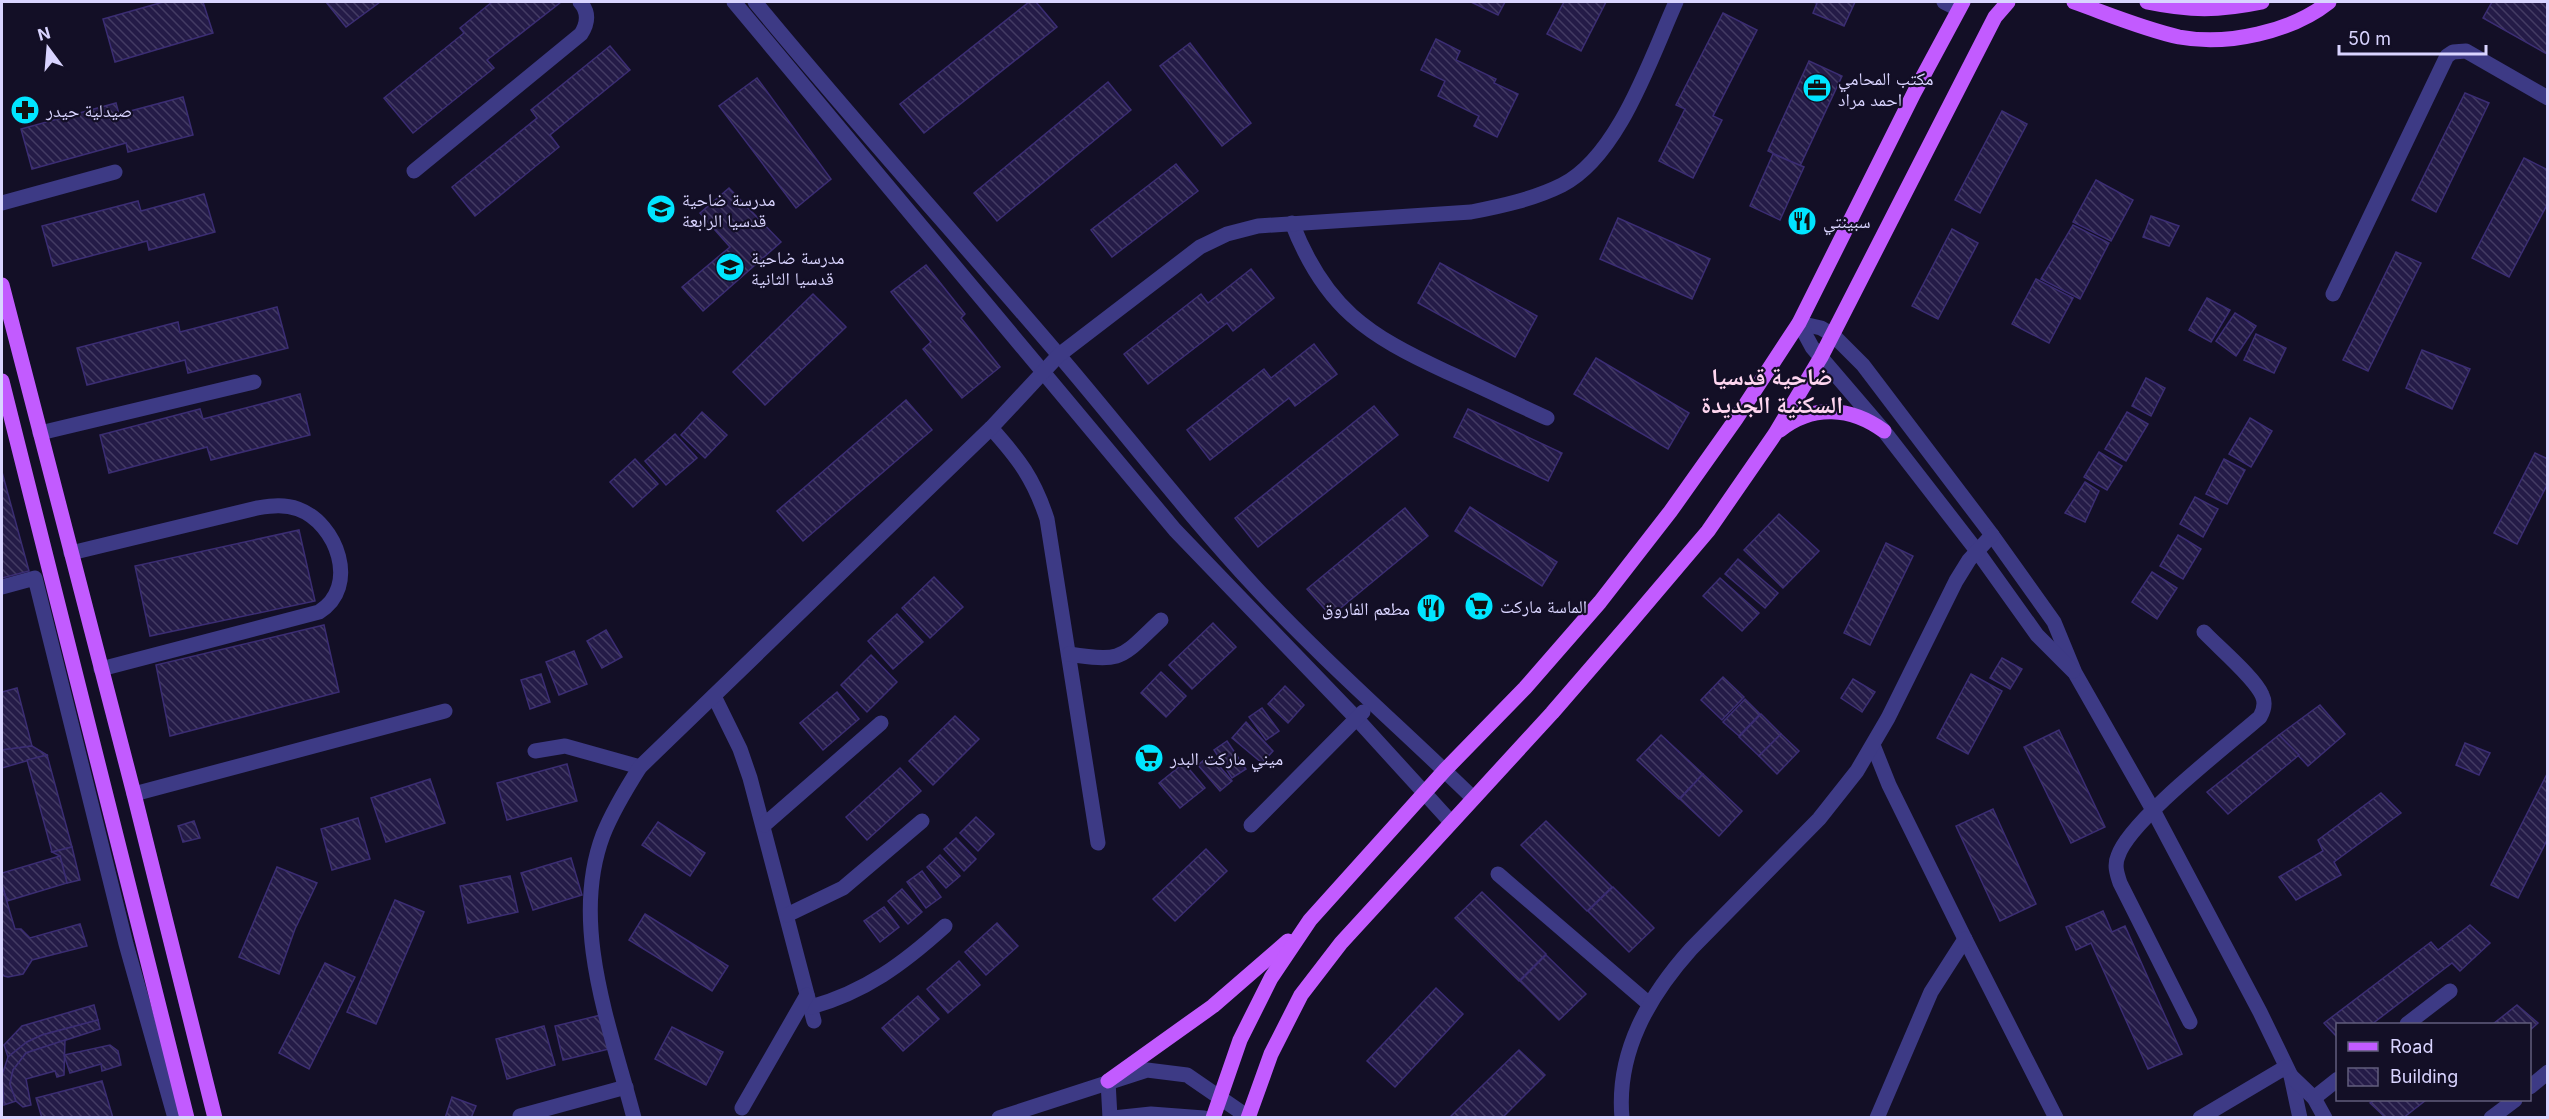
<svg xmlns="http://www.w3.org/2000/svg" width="2549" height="1119" font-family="Inter,'Noto Naskh Arabic',sans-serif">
	<defs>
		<pattern id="building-back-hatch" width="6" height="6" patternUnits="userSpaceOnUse" patternTransform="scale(1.5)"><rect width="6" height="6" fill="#241b47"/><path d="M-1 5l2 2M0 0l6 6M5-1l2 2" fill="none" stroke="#433b63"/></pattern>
	</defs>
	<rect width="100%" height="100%" fill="#130f26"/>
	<g fill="url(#building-back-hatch)" stroke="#3b2d73" stroke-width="1.5">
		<path d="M163,2H203L213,33L115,62L103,19Z"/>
		<path d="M326,2H380L346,27Z"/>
		<path d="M492,2H561L487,60L494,68L413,133L384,98L464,33L460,28Z"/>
		<path d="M1029,2H1036L1057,27L924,133L900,104Z"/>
		<path d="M1471,2H1505L1498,15Z"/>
		<path d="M1564,2H1606L1581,51L1547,34Z"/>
		<path d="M1813,2H1855L1844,26L1813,13L1817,3Z"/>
		<path d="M2492,2H2548L2547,54L2483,18Z"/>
		<path d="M1723,13L1757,30L1713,116L1722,120L1693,178L1659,161L1685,109L1676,105Z"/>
		<path d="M1436,39L1460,51L1456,60L1496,79L1494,83L1518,94L1497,137L1474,126L1479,116L1438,96L1445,81L1421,70Z"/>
		<path d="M1190,43L1251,123L1222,146L1160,66Z"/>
		<path d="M610,46L630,70L550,135L559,147L475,216L452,187L537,118L531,110Z"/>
		<path d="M1809,61L1842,76L1800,166L1768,151Z"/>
		<path d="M757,78L831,179L796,208L719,106Z"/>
		<path d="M1108,82L1131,110L997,221L974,193Z"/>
		<path d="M2465,93L2489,103L2436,212L2412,200Z"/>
		<path d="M183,97L193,135L128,152L126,143L32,169L21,129L116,103L119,114Z"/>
		<path d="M2002,111L2027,124L1980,213L1955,200Z"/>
		<path d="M1773,154L1804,167L1780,220L1750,206Z"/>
		<path d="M2524,158L2548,170V203L2509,277L2472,258Z"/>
		<path d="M1176,164L1198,191L1112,257L1091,230Z"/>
		<path d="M2096,180L2133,200L2111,241L2073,222Z"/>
		<path d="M729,188L781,242L703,311L682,287L730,247L700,213Z"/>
		<path d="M204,194L215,232L149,250L147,241L53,266L42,226L138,201L141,211Z"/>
		<path d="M2151,216L2179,226L2169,246L2143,237Z"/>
		<path d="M1618,218L1710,259L1692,299L1600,259Z"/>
		<path d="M2073,225L2109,243L2080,299L2041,279Z"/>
		<path d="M1952,229L1978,243L1938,319L1912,306Z"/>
		<path d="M2396,252L2421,263L2368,371L2343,360Z"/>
		<path d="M1440,263L1537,316L1515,357L1418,303Z"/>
		<path d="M926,265L965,314L961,318L1000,367L962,398L923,349L931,342L891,292Z"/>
		<path d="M1251,269L1274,298L1233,331L1227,323L1148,384L1124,354L1201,294L1208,303Z"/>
		<path d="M2036,279L2073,298L2049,343L2012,324Z"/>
		<path d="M813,294L846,327L765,405L733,372Z"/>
		<path d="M2207,298L2230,310L2211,342L2189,330Z"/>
		<path d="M277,307L288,348L188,373L185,360L87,385L77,348L178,322L180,332Z"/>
		<path d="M2235,313L2256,326L2236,356L2216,341Z"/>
		<path d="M2256,334L2286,348L2274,373L2244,360Z"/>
		<path d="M1314,344L1337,374L1295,406L1289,398L1210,460L1187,430L1264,369L1271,378Z"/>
		<path d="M2422,350L2470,369L2452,409L2406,388Z"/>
		<path d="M1596,358L1689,413L1668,449L1574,394Z"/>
		<path d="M2146,378L2165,388L2151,416L2132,406Z"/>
		<path d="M300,394L310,435L211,460L207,447L109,473L100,435L200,409L203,419Z"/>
		<path d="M906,400L932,430L803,541L777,511Z"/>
		<path d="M1374,406L1398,435L1258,547L1235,518Z"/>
		<path d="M1468,409L1562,453L1548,481L1454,437Z"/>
		<path d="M702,412L727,435L705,458L681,435Z"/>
		<path d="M2127,412L2148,424L2126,461L2105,449Z"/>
		<path d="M2250,418L2272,431L2251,467L2229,454Z"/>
		<path d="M675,434L697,458L666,485L645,461Z"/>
		<path d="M2099,452L2122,466L2107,490L2084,477Z"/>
		<path d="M2535,453L2548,459V483L2517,544L2494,533Z"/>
		<path d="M635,459L658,484L633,507L610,482Z"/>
		<path d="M2224,459L2245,470L2227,504L2206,494Z"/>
		<path d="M2,472L29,571L2,578Z"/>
		<path d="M2085,482L2099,491L2085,522L2065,513Z"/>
		<path d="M2195,497L2218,509L2203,537L2180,524Z"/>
		<path d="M1470,507L1557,562L1542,586L1455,531Z"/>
		<path d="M1405,508L1428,536L1331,616L1307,589Z"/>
		<path d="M1779,514L1819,551L1783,588L1744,550Z"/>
		<path d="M299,530L315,601L150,636L135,566Z"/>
		<path d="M2178,535L2201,549L2183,579L2160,566Z"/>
		<path d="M1886,543L1913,556L1870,645L1844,633Z"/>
		<path d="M1738,559L1778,593L1765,608L1725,574Z"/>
		<path d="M2152,572L2177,588L2157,619L2132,602Z"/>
		<path d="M934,577L963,607L930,638L902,608Z"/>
		<path d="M1720,578L1759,613L1742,631L1703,596Z"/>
		<path d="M897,614L923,642L893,669L868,641Z"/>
		<path d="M1213,623L1236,647L1192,689L1169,665Z"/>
		<path d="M324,625L339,692L170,736L156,665Z"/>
		<path d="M606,630L622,657L602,668L587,641Z"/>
		<path d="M574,651L587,684L559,695L546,662Z"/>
		<path d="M871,655L897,682L867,712L841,685Z"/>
		<path d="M2002,658L2022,669L2010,689L1990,678Z"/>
		<path d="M1161,672L1186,696L1166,717L1141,693Z"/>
		<path d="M541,674L550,702L530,709L521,680Z"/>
		<path d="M1971,674L2002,691L1968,754L1937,738Z"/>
		<path d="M1723,677L1744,697L1722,720L1701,700Z"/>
		<path d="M1853,679L1875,692L1862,712L1841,698Z"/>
		<path d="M1285,686L1304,705L1288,723L1268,704Z"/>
		<path d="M17,688L32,746L2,750V692Z"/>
		<path d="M837,692L859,719L823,750L800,723Z"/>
		<path d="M1745,699L1760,714L1739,736L1723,722Z"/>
		<path d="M2320,705L2345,734L2308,766L2279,735Z"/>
		<path d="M1262,708L1279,731L1266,740L1249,717Z"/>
		<path d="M1761,714L1781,734L1759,756L1739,737Z"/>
		<path d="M955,716L979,739L933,785L909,761Z"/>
		<path d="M1246,722L1273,751L1262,763L1232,738Z"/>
		<path d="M2059,730L2105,827L2071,843L2024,747Z"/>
		<path d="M1781,734L1799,751L1777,774L1759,756Z"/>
		<path d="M1661,735L1703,774L1679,799L1637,760Z"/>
		<path d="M2279,735L2299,755L2228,814L2207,792Z"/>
		<path d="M1227,741L1246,769L1232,778L1214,750Z"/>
		<path d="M2465,743L2490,753L2479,775L2456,765Z"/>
		<path d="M32,746L47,755L2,768V750Z"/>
		<path d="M47,755L72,847L52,852L27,760Z"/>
		<path d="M1210,755L1232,781L1220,791L1198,765Z"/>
		<path d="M1184,763L1205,788L1180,808L1159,783Z"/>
		<path d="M567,764L577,801L507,820L497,783Z"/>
		<path d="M900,768L921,791L867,840L846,817Z"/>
		<path d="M2548,772V838L2518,898L2491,885Z"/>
		<path d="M1703,774L1742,811L1719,836L1680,799Z"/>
		<path d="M430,779L445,823L386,842L371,798Z"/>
		<path d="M2381,793L2401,813L2334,862L2341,875L2296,900L2279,877L2323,851L2318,840Z"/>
		<path d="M1993,809L2036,904L2000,921L1956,826Z"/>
		<path d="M976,817L994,834L978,851L960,833Z"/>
		<path d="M358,818L370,859L332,870L321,829Z"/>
		<path d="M194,821L200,838L183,842L178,826Z"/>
		<path d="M1546,821L1612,887L1587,911L1521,845Z"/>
		<path d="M658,822L705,853L690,876L642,845Z"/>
		<path d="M956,838L976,859L964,871L944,849Z"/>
		<path d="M72,847L80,880L67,883L60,856L52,852Z"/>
		<path d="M1206,849L1227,871L1175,921L1153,899Z"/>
		<path d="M940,855L960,876L946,888L927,867Z"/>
		<path d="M60,856L67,883L7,901L2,885V873Z"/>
		<path d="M571,858L582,895L533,910L521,873Z"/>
		<path d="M277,867L317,883L295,929L279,974L239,957Z"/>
		<path d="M922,871L941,897L926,908L907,882Z"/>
		<path d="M510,876L518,912L468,923L460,886Z"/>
		<path d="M2,885L15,929H21L30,938L80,924L87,946L32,960L23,974L8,977L4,976L2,974Z"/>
		<path d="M1613,887L1654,928L1629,952L1588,911Z"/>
		<path d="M902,889L922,912L908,924L888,901Z"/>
		<path d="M1482,892L1546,954L1519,981L1455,918Z"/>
		<path d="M395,900L424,912L376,1024L347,1012Z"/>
		<path d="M884,907L899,927L880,942L864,921Z"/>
		<path d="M2103,911L2112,932L2125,926L2182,1054L2148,1069L2091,943L2076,950L2066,927Z"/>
		<path d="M645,914L728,966L712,991L629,940Z"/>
		<path d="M997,923L1018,946L986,975L965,952Z"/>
		<path d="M2470,925L2490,943L2460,971L2452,963L2372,1024H2338V1038L2324,1023L2431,942L2438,950Z"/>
		<path d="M1546,955L1586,994L1559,1020L1520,981Z"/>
		<path d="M959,961L980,985L948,1013L927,989Z"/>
		<path d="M325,963L355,977L309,1069L279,1053Z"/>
		<path d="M1436,988L1463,1014L1395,1087L1367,1061Z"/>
		<path d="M918,996L939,1019L903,1051L882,1028Z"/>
		<path d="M94,1005L98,1020L42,1035L27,1042L8,1057L4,1045L22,1026Z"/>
		<path d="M2517,1005L2538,1023L2530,1030V1024H2493Z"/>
		<path d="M601,1015L609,1049L563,1060L555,1026Z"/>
		<path d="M98,1020L100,1029L26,1053L13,1070L10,1084L16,1101L4,1105L2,1075L8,1057L27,1042L42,1035Z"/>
		<path d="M544,1026L555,1065L507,1079L496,1039Z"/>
		<path d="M672,1027L723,1052L706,1085L655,1059Z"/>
		<path d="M65,1040L64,1075L57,1077L55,1071L26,1079L31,1105L23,1107L16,1101L10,1084L13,1070L26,1053Z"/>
		<path d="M110,1045L118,1051L121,1065L102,1071L101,1064L70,1073L64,1055Z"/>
		<path d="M1519,1050L1545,1075L1502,1118H1449Z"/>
		<path d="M102,1081L113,1118H42L36,1098Z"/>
		<path d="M452,1097L476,1106L471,1118H445Z"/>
		<path d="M2375,1100H2426L2403,1118H2386L2370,1103Z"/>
	</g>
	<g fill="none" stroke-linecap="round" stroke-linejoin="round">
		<g stroke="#3d3a85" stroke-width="15">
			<path d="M734,2L1175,530L1357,719L1450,821"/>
			<path d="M755,2C853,121 957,236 1057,353C1124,431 1186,513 1256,588C1325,662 1401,728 1473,798"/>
			<path d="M1944,2L1958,9"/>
			<path d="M414,171L581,34C588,23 589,12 580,2"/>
			<path d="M2,203L115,172"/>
			<path d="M1292,223C1325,308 1367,335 1447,372C1481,387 1514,403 1547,418"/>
			<path d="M2333,294L2447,56L2453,52L2466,51L2548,98"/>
			<path d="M1799,323L1821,328L1833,335L1863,365L1992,535L2054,622L2075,673L2153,810L2260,1012L2291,1076L2300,1118"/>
			<path d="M1799,323L1812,347L1884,431L1977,551L2037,635L2073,671"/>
			<path d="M991,428C1019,459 1034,479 1047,519L1098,843"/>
			<path d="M40,433L254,382"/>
			<path d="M71,553L257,508C271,506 284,504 298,509C337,523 360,587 319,612L101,669"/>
			<path d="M2,587L35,578L126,944L175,1118"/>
			<path d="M1069,654C1125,663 1121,657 1161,620"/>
			<path d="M714,696L740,749L750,778L814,1021"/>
			<path d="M1873,745L1889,785L1965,939L2056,1118"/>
			<path d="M535,751L565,746L640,767"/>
			<path d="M134,794L445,711"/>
			<path d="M764,825L881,723"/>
			<path d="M1251,825L1363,712"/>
			<path d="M1498,874L1648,1003"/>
			<path d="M787,915L843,888L922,821"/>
			<path d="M811,1007C865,992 903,964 945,926"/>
			<path d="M2190,1022L2120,883C2117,874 2114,865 2118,856C2129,821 2228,745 2260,717C2264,710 2266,703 2262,695C2255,678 2218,647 2204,632"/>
			<path d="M2407,1024L2450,991"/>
			<path d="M2291,1076L2314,1098L2325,1118"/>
			<path d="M1108,1081L1110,1118"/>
			<path d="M2530,1087L2548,1072"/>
			<path d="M2314,1098L2338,1079"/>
			<path d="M742,1108L807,995"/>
			<path d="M520,1116L626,1087"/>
			<path d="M634,1118C611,1029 569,925 603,835C613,810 626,789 640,767L991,428L1059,355L1200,247L1227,234L1258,226L1471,212C1502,206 1534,199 1562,185C1619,156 1651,57 1676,2"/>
			<path d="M999,1118L1147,1070L1187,1075L1248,1117"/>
			<path d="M1113,1118L1151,1114L1204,1118"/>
			<path d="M1622,1118C1616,1052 1649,996 1691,949L1819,819L1857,771L1888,718L1956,581L1969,560L1992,535"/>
			<path d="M1877,1118L1931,992L1965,939"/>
			<path d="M2200,1118L2286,1067"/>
			<path d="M2491,1118L2515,1100"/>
		</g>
		<g stroke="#c25bff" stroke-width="15">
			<path d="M2074,2C2108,14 2143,29 2179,37C2227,46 2291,32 2329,2"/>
			<path d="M2147,2C2190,11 2219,11 2262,2"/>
			<path d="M2,285L134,794L215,1118"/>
			<path d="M2,381L187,1118"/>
			<path d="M1780,430C1813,404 1851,407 1884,431"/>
			<path d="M1108,1081L1213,1006L1288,941"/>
			<path d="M1213,1118L1240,1040L1271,978L1310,920L1445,770L1525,688L1600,602L1670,512L1736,419L1799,323L1914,93L1963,2"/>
			<path d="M1248,1118L1271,1054L1301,995L1341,943L1552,713L1629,624L1708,531L1775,434L1821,357L1995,17L2008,2"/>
		</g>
	</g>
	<defs>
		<g id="office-disc" transform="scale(1.5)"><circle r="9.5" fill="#00e5ff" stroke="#130f26"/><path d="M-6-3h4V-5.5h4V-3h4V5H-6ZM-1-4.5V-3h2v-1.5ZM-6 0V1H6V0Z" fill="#111"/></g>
		<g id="pharmacy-disc" transform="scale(1.5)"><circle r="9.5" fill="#00e5ff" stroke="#130f26"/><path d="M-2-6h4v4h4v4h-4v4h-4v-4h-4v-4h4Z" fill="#111"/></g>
		<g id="school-disc" transform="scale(1.5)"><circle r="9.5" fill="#00e5ff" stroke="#130f26"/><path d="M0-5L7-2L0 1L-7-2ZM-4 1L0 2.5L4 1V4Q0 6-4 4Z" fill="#111"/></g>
		<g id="restaurant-disc" transform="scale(1.5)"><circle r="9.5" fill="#00e5ff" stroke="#130f26"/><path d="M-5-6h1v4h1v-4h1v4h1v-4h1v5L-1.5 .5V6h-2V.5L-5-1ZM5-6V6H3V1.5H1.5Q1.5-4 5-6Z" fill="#111"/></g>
		<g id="supermarket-disc" transform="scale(1.5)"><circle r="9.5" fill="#00e5ff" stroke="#130f26"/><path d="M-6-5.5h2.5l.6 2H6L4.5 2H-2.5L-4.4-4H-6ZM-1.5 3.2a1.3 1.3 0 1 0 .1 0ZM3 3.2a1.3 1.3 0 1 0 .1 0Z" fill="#111"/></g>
	</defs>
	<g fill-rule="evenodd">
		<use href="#office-disc" x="1817" y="88"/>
		<use href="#pharmacy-disc" x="25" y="110"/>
		<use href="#school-disc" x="661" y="209"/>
		<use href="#restaurant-disc" x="1802" y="221"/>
		<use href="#school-disc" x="730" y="267"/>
		<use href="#supermarket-disc" x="1479" y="606"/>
		<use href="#restaurant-disc" x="1431" y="608"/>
		<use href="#supermarket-disc" x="1149" y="758"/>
	</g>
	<g text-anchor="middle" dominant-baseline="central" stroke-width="4.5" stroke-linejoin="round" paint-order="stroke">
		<g font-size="18" fill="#d9d4ff" stroke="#130f26" text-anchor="start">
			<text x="1838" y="78">مكتب المحامي<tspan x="1838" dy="21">احمد مراد</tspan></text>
			<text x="46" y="110">صيدلية حيدر</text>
			<text x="682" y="199">مدرسة ضاحية<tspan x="682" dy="21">قدسيا الرابعة</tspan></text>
			<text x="1823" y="221">سبينتي</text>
			<text x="751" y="257">مدرسة ضاحية<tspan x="751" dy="21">قدسيا الثانية</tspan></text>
			<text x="1500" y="606">الماسة ماركت</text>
			<text x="1410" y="608" text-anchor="end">مطعم الفاروق</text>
			<text x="1170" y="758">ميني ماركت البدر</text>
		</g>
		<g font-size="24" font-weight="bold" fill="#ffd6f0" stroke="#130f26">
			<text x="1772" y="376">ضاحية قدسيا<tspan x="1772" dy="28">السكنية الجديدة</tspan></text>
		</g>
	</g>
	<rect width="2549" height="1119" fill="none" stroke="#d9d4ff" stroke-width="6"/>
	<rect x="2336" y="1023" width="195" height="78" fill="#130f26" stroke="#625e7d" stroke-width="1.5"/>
	<rect x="2348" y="1042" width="30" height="9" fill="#c25bff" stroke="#625e7d" stroke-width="1.5"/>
	<text x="2390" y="1053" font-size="18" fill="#d9d4ff">Road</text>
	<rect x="2348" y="1068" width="30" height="18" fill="url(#building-back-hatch)" stroke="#625e7d" stroke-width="1.5"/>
	<text x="2390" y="1083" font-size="18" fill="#d9d4ff">Building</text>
	<g transform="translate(48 48) rotate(344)" stroke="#130f26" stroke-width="4.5" paint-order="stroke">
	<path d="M0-4.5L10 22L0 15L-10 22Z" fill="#d9d4ff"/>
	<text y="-9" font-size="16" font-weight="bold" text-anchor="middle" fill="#d9d4ff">N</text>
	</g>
	<path d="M2339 45v9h147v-9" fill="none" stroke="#d9d4ff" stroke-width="3"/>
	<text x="2348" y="45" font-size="18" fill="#d9d4ff" stroke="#130f26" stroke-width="4.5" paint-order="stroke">50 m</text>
</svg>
